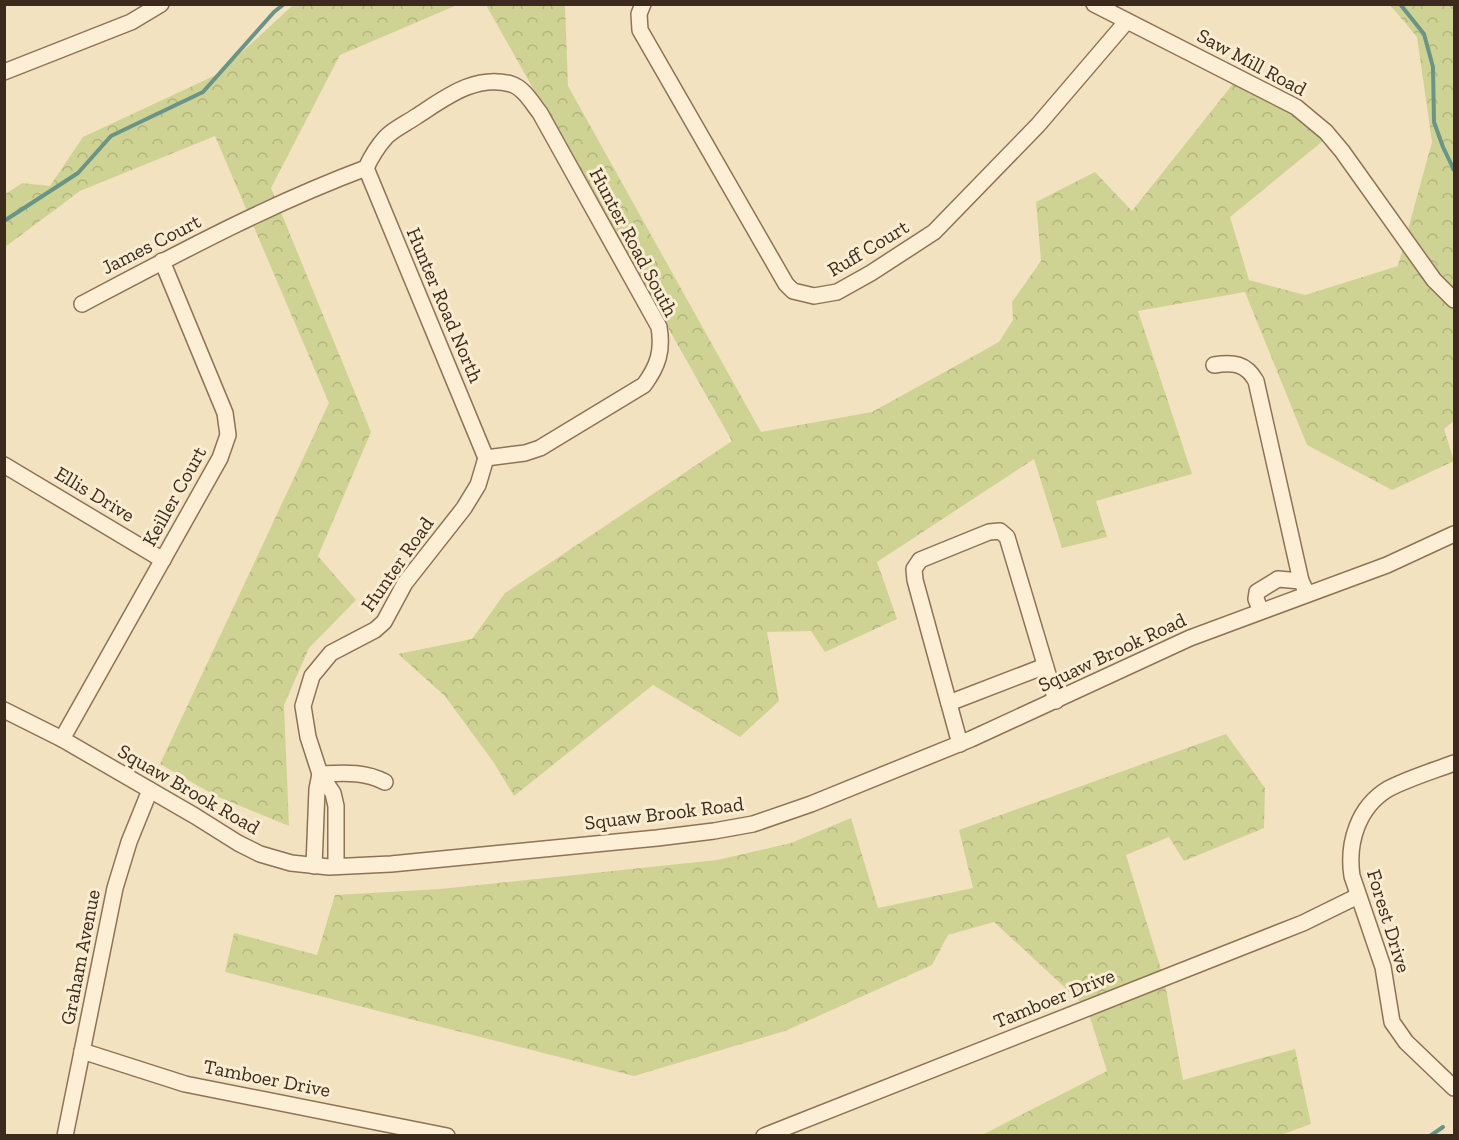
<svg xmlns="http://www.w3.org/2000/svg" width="1459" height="1140" font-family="'Zilla Slab',serif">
	<defs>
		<pattern id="forest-crowns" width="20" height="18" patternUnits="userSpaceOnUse" patternTransform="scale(1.5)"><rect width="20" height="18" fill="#ced393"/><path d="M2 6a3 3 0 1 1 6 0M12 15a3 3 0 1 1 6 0" fill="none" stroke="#b2b57e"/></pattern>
	</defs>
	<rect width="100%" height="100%" fill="#f3e2c0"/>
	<g fill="url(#forest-crowns)">
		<path d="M293,5H457L340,55L271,188L371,432L318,556L356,600L309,648L284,705L289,826L216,796L160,764L329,403L215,136L80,191L5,247L4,195L22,183L50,186L83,137L218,74Z"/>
		<path d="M486,5H565L568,86L761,432L872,412L999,342L1013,320L1012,302L1041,261L1036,202L1095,172L1132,211L1240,75L1329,136L1230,217L1249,280L1305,295L1398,266L1432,142L1417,37L1390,5H1454V421L1444,429L1454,461L1392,490L1307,445L1245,292L1138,311L1192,474L1096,501L1107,537L1062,548L1034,459L877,562L897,619L825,652L811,631L767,632L779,701L740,737L653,685L514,796L494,763L445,696L398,654L472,639L505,593L732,441Z"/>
		<path d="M1226,734L1265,788L1264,828L1184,861L1169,837L1126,855L1164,979L1183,1080L1295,1049L1311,1124L1278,1136L982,1135L1107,1071L1087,1008L994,922L948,935L932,965L785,1031L634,1076L225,972L234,933L317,955L335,895L440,889L717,860L791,843L851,818L878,908L973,888L959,830Z"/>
	</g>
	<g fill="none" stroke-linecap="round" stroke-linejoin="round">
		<g stroke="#699488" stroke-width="4">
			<path d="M1400,4L1424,34L1433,67L1434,122L1443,147L1454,170"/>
			<path d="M4,221L78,173L111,136L203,92L274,12L284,4"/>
			<path d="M1430,1136L1443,1127"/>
		</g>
		<g stroke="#8f7256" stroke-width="18">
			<g id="minor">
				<path d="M643,4L639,14L640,30L786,284L793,291L814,296L837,292L871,273L934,232L1038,125L1127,21"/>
				<path d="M1094,4L1296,107L1326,132L1342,151L1434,280L1454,300"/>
				<path d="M4,72L131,22L161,4"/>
				<path d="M366,168L486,458"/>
				<path d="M82,304C175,255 267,205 366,168C371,157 378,146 386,137C394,129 407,123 417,116C445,98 475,74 511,84C524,88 532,103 540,113L659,327C663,351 658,366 644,385L540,448L525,453L486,458"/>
				<path d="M1214,365C1233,362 1246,363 1256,381L1301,581"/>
				<path d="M4,465L163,560"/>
				<path d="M1261,611L1256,599L1257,592L1278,579L1301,581L1305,589"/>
				<path d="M949,703L1045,666"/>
				<path d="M4,710L62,739L195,816L238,843L260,854L291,863L329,867L391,864L657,838L714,831L753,824L811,804L971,739L1190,638L1387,565L1454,534"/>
				<path d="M62,739L220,458L228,435L225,413L162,261"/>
				<path d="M960,744L915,580L914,569L920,560L989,532L1000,531L1007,537L1056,701"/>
				<path d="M1454,763C1433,771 1409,778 1388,789C1358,807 1347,843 1352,876L1383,967L1392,1022L1406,1042L1454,1088"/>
				<path d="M320,774C344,773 364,771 385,782"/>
				<path d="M314,866L317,789L320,774"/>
				<path d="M336,866V806L333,793L320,774L308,737L303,706L312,676L331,653L375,630L384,622L405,583L464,508L478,485L486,458"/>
				<path d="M82,1051L185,1084L447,1136"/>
				<path d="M65,1136L115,888L129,842L150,790"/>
				<path d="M764,1136L1303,923L1358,896"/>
			</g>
		</g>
		<use href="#minor" stroke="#fdefd5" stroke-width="15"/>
	</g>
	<g text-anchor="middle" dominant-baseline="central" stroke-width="6" stroke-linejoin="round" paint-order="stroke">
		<g font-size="20" fill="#3c2a1c" stroke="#f9ecd1">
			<text transform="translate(1252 62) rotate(28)">Saw Mill Road</text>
			<text transform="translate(634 242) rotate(62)">Hunter Road South</text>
			<text transform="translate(151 244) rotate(-27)">James Court</text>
			<text transform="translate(868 248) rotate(-31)">Ruff Court</text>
			<text transform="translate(445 305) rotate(67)">Hunter Road North</text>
			<text transform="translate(95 494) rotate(31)">Ellis Drive</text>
			<text transform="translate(174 496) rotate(-61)">Keiller Court</text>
			<text transform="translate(397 564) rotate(-55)">Hunter Road</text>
			<text transform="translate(1112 652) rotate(-25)">Squaw Brook Road</text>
			<text transform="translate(189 789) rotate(30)">Squaw Brook Road</text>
			<text transform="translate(664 813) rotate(-7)">Squaw Brook Road</text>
			<text transform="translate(1389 921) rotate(73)">Forest Drive</text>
			<text transform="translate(80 957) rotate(-79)">Graham Avenue</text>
			<text transform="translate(1054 998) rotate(-22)">Tamboer Drive</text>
			<text transform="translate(267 1078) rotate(11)">Tamboer Drive</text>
		</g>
	</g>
	<rect width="1459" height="1140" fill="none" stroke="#3c2a1c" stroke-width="12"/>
</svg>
